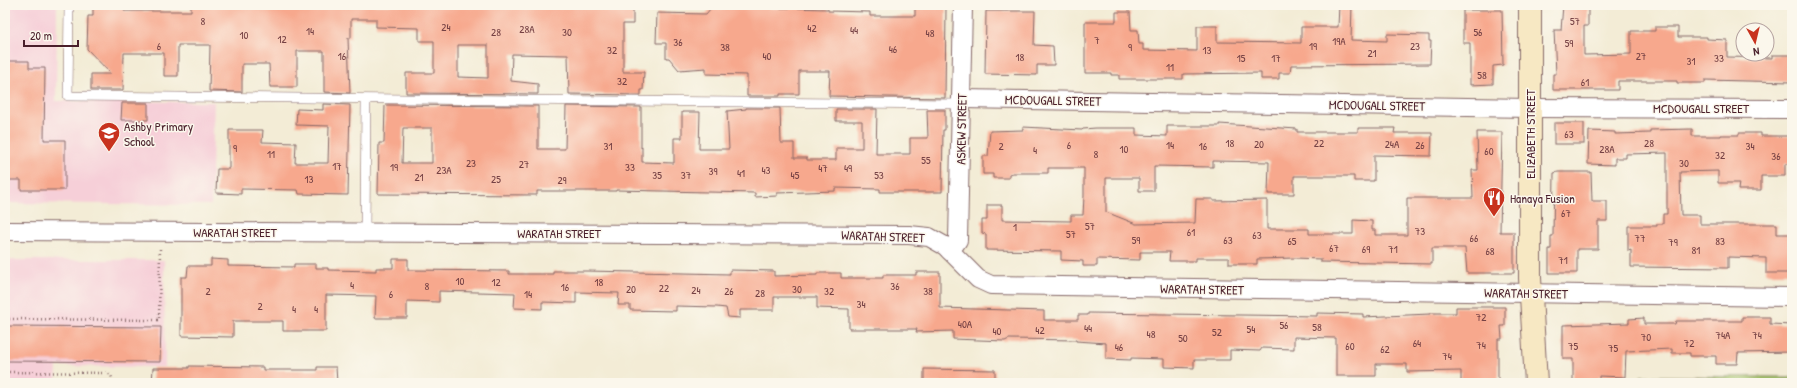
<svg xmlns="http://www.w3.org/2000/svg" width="1797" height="388" font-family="'Patrick Hand',sans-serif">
	<rect width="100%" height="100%" fill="#fbf7ec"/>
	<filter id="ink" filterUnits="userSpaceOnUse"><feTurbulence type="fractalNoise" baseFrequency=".025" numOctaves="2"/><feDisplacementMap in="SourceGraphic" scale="8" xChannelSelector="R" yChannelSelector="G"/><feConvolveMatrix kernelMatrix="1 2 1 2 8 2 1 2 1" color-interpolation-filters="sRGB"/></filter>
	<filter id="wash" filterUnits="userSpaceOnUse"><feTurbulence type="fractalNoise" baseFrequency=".012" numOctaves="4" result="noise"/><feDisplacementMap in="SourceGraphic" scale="16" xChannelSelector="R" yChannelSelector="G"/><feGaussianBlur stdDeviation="0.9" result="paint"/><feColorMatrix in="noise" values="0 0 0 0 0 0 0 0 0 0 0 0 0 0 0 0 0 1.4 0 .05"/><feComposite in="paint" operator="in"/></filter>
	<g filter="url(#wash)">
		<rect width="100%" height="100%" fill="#f3ecd6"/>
		<g fill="#f6cfd8">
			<path d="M5,5H57L56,101L214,102L211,205L5,203Z"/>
			<path d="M5,260H164L165,367L57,366L56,383H5Z"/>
		</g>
		<path fill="#a4c46c" stroke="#77724c" d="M1641,376L1792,377V383H1641Z"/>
		<g id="blocks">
			<g fill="#f7a88d" fill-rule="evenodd">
				<path d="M93,5H124V11H191V5H572V7H601V5H633V24H623V72H644L643,90H641V95L569,94L568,55L512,54L511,81L538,84V94L406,93V73H434V41H419V28L376,27V19H351V38H348L350,93L324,92V51H297V87H270L269,64H242V92L209,91L210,45H178V76H164V53H124L123,90H91V74H111L87,49L88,16H93ZM458,45H488V78L458,77Z"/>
				<path d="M1339,5H1352L1351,40L1387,41V34L1429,35V41H1431L1430,64L1291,65L1290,73H1279V79H1261V73L1183,74V79H1119V75H1111V73H1085V22H1116V12H1130L1131,30H1138L1139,44H1143V50L1197,51V26H1217V42L1301,43V27H1338Z"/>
				<path d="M1563,5H1588V26H1584V55L1631,54V31H1655V27H1678V37H1707V39L1727,40V57L1772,58V55H1792V82L1705,80V83H1677V81H1618V90H1553V74H1556L1554,30H1561Z"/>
				<path d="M915,6H943V8H946L945,98L829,96L830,71H799V94H780V96H747V75L706,74V68L679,70L669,58H666V43H656L657,13L706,14L711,8H790L828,9V11L870,12V16H915Z"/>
				<path d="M1463,10H1502L1503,65L1493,66V84L1470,85V43H1463Z"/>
				<path d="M986,11H1035L1034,45L1053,46L1054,65H1037V75L985,74Z"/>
				<path d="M5,61H29V68H45L44,140H65V190H21V180H5Z"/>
				<path d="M122,103H148V120H121Z"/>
				<path d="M323,104L350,105L348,195L299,194L298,190L241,189V194L216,193L217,169H229V130H263L262,142L296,143L295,163H328L329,126L296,125L297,109L323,110Z"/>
				<path d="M385,105L538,106V149H565L566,106L641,107V148L642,147V162L674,163V138H682V112H700L699,149H729L727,111L746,109V108H780L781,143H794V158H807V160H836V148H862V121H836V109H877L876,154H910V138H928L927,110H945V130H943L942,192H880V189L835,188V191L777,193V196L755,197V193L616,190V191H537V195L378,194L379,143H384ZM403,128H432V163H402Z"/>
				<rect x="1554" y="123" width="30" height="21"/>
				<path d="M1219,124L1297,129V132H1358V128H1395L1394,133H1432L1431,156L1374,155V181H1354V176H1294V194H1268L1269,162L1213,161V167L1154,166V191H1139V178H1106V212L1136,224L1195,223L1196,199H1213V201L1267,200V229H1309V234H1353V220L1372,221V230H1375V235H1407V198H1473L1472,170H1478L1477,132H1502L1500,232H1514V273H1467L1465,248H1432V264L1321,262V259L1295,258L1257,259V264H1229V258H1196V261H1169L1170,252H1140V260L1097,259V266H1083V261L1061,260V251L986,250V234L982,233V220H987V205H1002V220L1071,221V215H1083L1084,196V168H1048V173H1013L1009,174V178H993V174H983V156H988L990,131L1023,130V127L1082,130L1083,129L1096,128H1136V135L1167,136V126H1219Z"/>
				<path d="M1692,129V136H1721V135H1739V133H1761V136H1792V164H1785V176H1761V190H1738L1739,183H1718V171L1680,172L1681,215H1700V224H1777V234H1790L1789,273H1766V258L1728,257V268L1631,267V250L1628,251V226H1657V224H1663V214H1667V153L1626,154V158H1615V165L1588,164L1589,131L1615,132V134L1650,133V130Z"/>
				<path d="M1558,172H1591L1592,201H1607V221H1598V249H1577V273H1549V249H1551V236H1553L1554,173Z"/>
				<path d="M211,259L228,260V266L294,267V264H316V268H328V270L376,271V268H393V259H408V270L509,271V274H553V271H587L730,274V270L774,271V276L817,275V273H841V278H883V275H916V272H940V308L1044,311V320H1078V315H1088V313L1317,316V313L1363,314V317L1430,314V313H1456V307H1505V326H1501L1502,339H1498V383H1461V371L1407,372V364H1376V376H1336V338L1294,337V349L1262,348L1260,351L1230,350V360H1194V368L1164,367V359L1131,358V360L1106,359V343L1076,341V340L1009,339L1005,341L953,339V331L916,332L917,329H849V309L817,308V297H774V310H740V318L728,317L726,308L717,307L676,306V311L630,310V305H618L619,293L576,292V303L542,302V309L514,308L515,293L439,291V302L407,301V318H375L376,296L326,295V331H283V321H233V337L181,336V277H187L188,266H211Z"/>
				<path d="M1742,317H1770V324L1792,325V352L1738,353L1737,364H1716V356H1690V353H1672V349L1626,351L1625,377L1599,376V383H1573V359H1563V325L1629,323V319L1644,318V324H1675L1676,321H1742Z"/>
				<path d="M5,326L161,327L160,362L5,361Z"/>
				<path d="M189,366L263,367V370H317V367H336L337,383H152L153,368H189Z"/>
				<path d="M924,369L995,370V383H924Z"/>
			</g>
		</g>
	</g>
	<g filter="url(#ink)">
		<use href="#blocks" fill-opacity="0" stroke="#856767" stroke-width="1"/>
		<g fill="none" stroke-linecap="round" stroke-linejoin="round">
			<g stroke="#856767" stroke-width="10">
				<g id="lane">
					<path d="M69,5L68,96L961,104"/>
					<path d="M365,232L366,100"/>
				</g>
			</g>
			<g stroke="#856767" stroke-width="20">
				<g id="street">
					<path d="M962,99L1530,108L1792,109"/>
					<path d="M5,231L909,235L929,237L945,246L978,279L991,285L1792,297"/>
					<path d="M950,251L958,240L963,5"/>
				</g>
			</g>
			<g stroke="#856767" stroke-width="24">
				<path id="secondary" d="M1530,5V278L1536,383"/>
			</g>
			<g stroke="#856767" stroke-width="2.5" stroke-dasharray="1 3" stroke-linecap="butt">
				<path d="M5,319L159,320L160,249"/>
				<path d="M5,372L107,373L111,375L113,382"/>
			</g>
			<use href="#lane" stroke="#fff" stroke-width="9"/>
			<use href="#street" stroke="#fff" stroke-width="18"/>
			<use href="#secondary" stroke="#f7e8c3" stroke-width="22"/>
		</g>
	</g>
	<defs>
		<g id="school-pin" transform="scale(1.15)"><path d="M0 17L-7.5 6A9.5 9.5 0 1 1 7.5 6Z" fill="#c8321e" stroke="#fbf7ec"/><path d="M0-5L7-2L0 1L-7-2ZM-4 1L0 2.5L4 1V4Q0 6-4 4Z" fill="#fff"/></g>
		<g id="restaurant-pin" transform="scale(1.15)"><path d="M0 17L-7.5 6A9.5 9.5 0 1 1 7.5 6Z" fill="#c8321e" stroke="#fbf7ec"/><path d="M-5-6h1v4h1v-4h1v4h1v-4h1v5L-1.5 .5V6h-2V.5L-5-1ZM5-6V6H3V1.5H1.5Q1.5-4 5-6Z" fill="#fff"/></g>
	</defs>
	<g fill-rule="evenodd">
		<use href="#school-pin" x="109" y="133"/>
		<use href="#restaurant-pin" x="1494" y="198"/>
	</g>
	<g text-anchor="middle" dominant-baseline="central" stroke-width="3" stroke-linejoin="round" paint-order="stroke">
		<g font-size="11" fill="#754144">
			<text x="203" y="21">8</text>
			<text x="1575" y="21">57</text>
			<text x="446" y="27">24</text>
			<text x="812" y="28">42</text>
			<text x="527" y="29">28A</text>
			<text x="854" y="30">44</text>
			<text x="310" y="31">14</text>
			<text x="496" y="32">28</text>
			<text x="567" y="32">30</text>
			<text x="1478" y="32">56</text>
			<text x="930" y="33">48</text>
			<text x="244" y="35">10</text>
			<text x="282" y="39">12</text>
			<text x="1097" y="40">7</text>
			<text x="1339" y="41">19A</text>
			<text x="678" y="42">36</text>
			<text x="1569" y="43">59</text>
			<text x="159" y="46">6</text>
			<text x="1313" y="46">19</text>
			<text x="1415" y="46">23</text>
			<text x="725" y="47">38</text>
			<text x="1130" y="47">9</text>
			<text x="893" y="49">46</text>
			<text x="612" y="50">32</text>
			<text x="1207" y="50">13</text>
			<text x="1372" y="53">21</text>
			<text x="342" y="56">16</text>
			<text x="767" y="56">40</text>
			<text x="1641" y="56">27</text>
			<text x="1020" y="57">18</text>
			<text x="1241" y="58">15</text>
			<text x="1276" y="58">17</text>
			<text x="1719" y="58">33</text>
			<text x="1691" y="61">31</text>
			<text x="1170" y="67">11</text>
			<text x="1482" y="75">58</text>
			<text x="622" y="81">32</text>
			<text x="1585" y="82">61</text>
			<text x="1569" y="134">63</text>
			<text x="1230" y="143">18</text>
			<text x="1319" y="143">22</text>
			<text x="1649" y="143">28</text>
			<text x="1259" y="144">20</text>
			<text x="1392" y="144">24A</text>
			<text x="1069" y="145">6</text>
			<text x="1170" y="145">14</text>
			<text x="1420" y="145">26</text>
			<text x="608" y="146">31</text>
			<text x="1001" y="146">2</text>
			<text x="1203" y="146">16</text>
			<text x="1750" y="146">34</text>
			<text x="235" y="148">9</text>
			<text x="1124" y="149">10</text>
			<text x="1607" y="149">28A</text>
			<text x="1035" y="150">4</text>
			<text x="1489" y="151">60</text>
			<text x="271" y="154">11</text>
			<text x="1096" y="154">8</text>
			<text x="1720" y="155">32</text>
			<text x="1776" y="156">36</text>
			<text x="926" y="160">55</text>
			<text x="471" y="163">23</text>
			<text x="1684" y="163">30</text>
			<text x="524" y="164">27</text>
			<text x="337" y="166">17</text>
			<text x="394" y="167">19</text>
			<text x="630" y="167">33</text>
			<text x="823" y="168">47</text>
			<text x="848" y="168">49</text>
			<text x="444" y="170">23A</text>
			<text x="766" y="170">43</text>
			<text x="713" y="171">39</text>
			<text x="741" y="173">41</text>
			<text x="657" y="175">35</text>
			<text x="686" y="175">37</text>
			<text x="795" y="175">45</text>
			<text x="879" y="175">53</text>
			<text x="419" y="177">21</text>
			<text x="309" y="179">13</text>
			<text x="496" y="179">25</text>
			<text x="562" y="180">29</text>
			<text x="1566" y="213">67</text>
			<text x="1090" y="226">57</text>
			<text x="1015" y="227">1</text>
			<text x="1420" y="231">73</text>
			<text x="1191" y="232">61</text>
			<text x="1071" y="234">57</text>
			<text x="1257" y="235">63</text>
			<text x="1474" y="238">66</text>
			<text x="1640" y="238">77</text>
			<text x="1136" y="240">59</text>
			<text x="1228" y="240">63</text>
			<text x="1292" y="241">65</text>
			<text x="1720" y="241">83</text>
			<text x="1673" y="242">79</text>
			<text x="1334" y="248">67</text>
			<text x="1366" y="249">69</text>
			<text x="1393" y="249">71</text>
			<text x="1696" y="250">81</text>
			<text x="1490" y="251">68</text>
			<text x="1563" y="260">71</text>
			<text x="460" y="281">10</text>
			<text x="496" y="282">12</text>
			<text x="599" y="282">18</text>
			<text x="352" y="285">4</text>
			<text x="427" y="286">8</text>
			<text x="895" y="286">36</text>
			<text x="565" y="287">16</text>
			<text x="664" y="288">22</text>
			<text x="631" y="289">20</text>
			<text x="797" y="289">30</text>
			<text x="696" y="290">24</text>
			<text x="208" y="291">2</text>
			<text x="729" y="291">26</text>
			<text x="829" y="291">32</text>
			<text x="928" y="291">38</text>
			<text x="760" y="293">28</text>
			<text x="391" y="294">6</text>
			<text x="528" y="294">14</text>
			<text x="861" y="304">34</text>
			<text x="260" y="306">2</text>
			<text x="294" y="309">4</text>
			<text x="316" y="309">4</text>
			<text x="1481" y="317">72</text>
			<text x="965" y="324">40A</text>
			<text x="1284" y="325">56</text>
			<text x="1317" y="327">58</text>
			<text x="1088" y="328">44</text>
			<text x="1251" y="329">54</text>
			<text x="1040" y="330">42</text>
			<text x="997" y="331">40</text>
			<text x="1217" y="332">52</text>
			<text x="1151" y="334">48</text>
			<text x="1723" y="335">74A</text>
			<text x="1757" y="335">74</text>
			<text x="1646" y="337">70</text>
			<text x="1183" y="338">50</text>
			<text x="1417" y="343">64</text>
			<text x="1689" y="343">72</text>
			<text x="1481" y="345">74</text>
			<text x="1350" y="346">60</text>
			<text x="1573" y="346">75</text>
			<text x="1119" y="347">46</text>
			<text x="1613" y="348">75</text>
			<text x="1385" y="349">62</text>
			<text x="1447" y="356">74</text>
		</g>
		<g font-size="13" fill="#4a1f2b" stroke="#fbf7ec">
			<text transform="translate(1053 100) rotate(1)">MCDOUGALL STREET</text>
			<text transform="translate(1377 105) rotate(1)">MCDOUGALL STREET</text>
			<text x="1701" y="108">MCDOUGALL STREET</text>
			<text transform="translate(961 129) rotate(-89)">ASKEW STREET</text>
			<text transform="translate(1530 134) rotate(-90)">ELIZABETH STREET</text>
			<text x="235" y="232">WARATAH STREET</text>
			<text x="559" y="233">WARATAH STREET</text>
			<text transform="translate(883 236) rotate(2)">WARATAH STREET</text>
			<text transform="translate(1202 289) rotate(1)">WARATAH STREET</text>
			<text transform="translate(1526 293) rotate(1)">WARATAH STREET</text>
		</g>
		<g font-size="13" fill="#4a1f2b" stroke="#fbf7ec" text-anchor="start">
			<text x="124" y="126">Ashby Primary<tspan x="124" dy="15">School</tspan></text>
			<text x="1510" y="198">Hanaya Fusion</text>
		</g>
	</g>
	<rect width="1797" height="388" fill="none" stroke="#fbf7ec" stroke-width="20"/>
	<g transform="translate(1755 42) rotate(172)"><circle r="19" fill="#fbf7ec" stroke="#b4a19f"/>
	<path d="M0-3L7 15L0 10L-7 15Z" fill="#c8321e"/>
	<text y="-6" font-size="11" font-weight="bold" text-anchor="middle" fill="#4a1f2b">N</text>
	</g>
	<path d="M24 40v6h54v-6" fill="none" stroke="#4a1f2b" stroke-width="2"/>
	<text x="30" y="40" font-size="12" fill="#4a1f2b" stroke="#fbf7ec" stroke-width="3" paint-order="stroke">20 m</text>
</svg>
